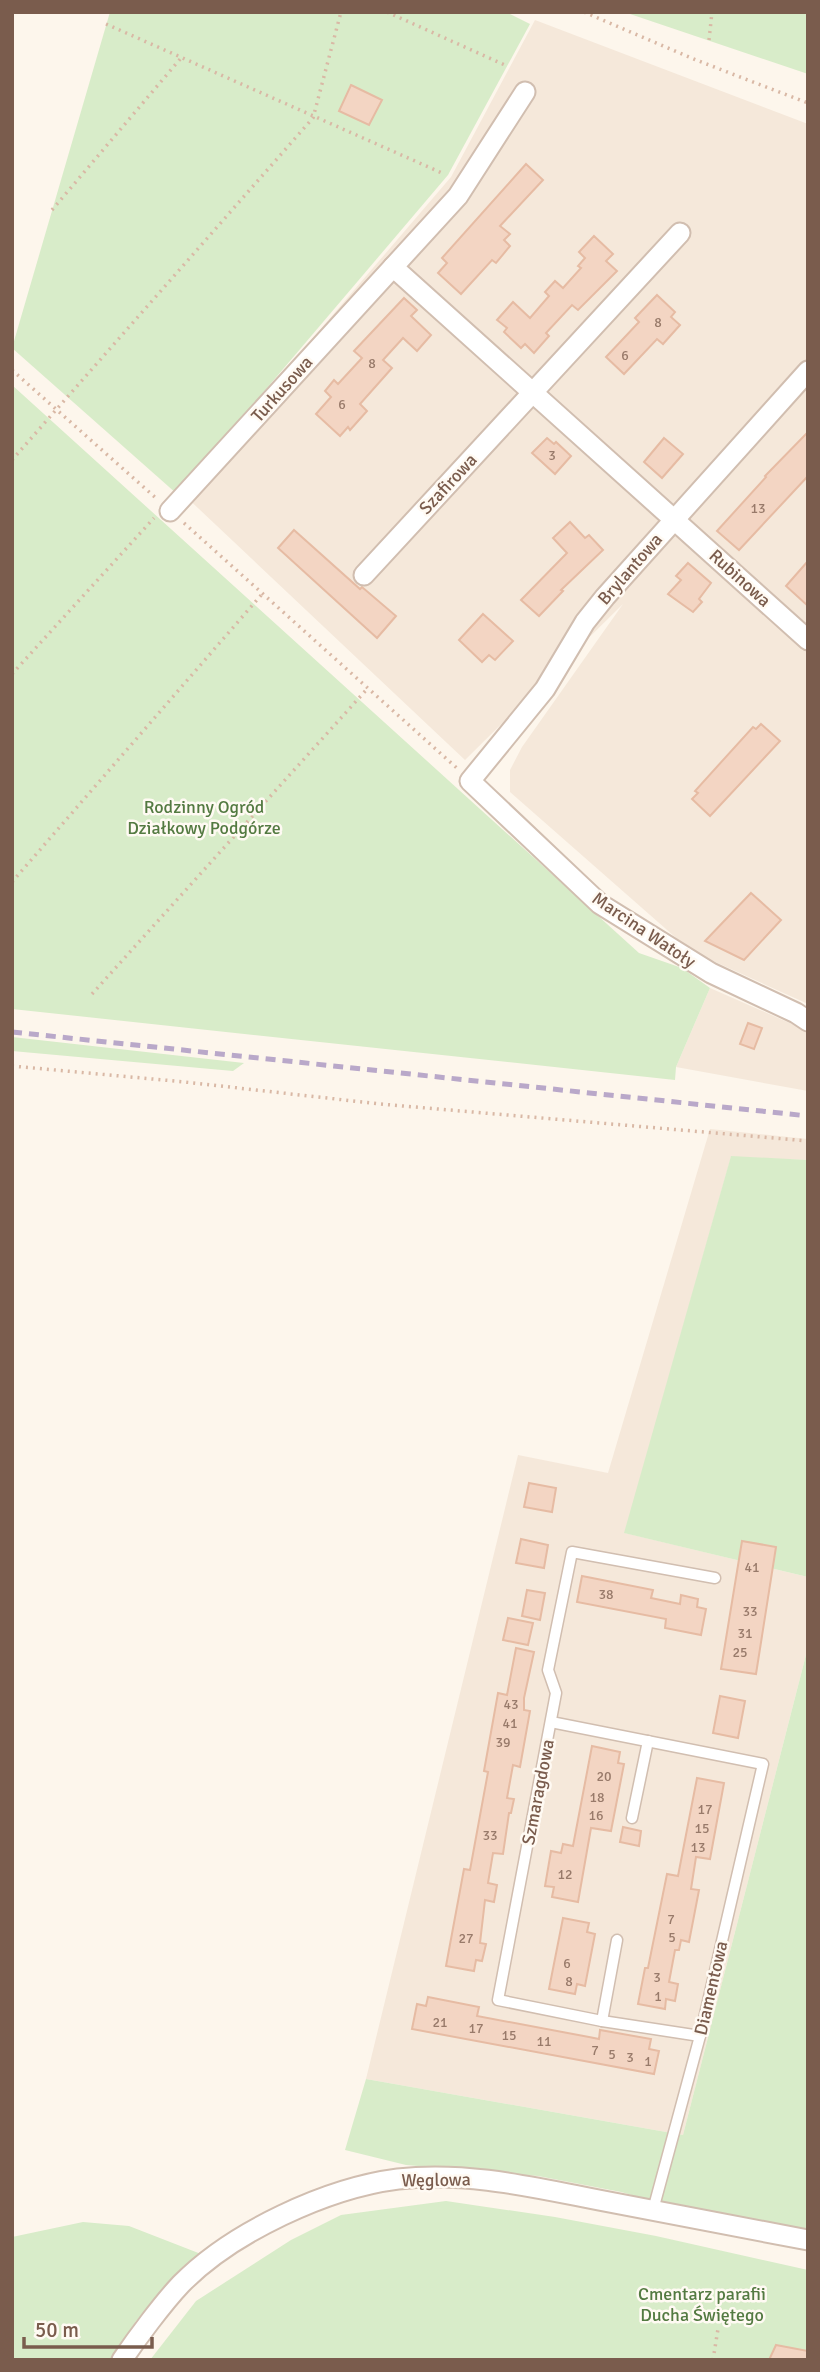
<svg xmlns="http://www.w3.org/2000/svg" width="820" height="2372" font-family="Signika,sans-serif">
	<rect width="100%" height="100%" fill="#fdf6ec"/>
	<g fill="#f5e8da">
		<path d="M535,20L808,124V1004L691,951L510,792V770L522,747L623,604L465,760L181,492L451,177Z"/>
		<path d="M710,988L808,1031V1091L676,1067Z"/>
		<path d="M710,1129L808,1139V1160L731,1157L625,1533L808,1577V1647L683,2135L366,2079L518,1455L608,1473Z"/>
	</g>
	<g fill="#d8ecc9">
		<path d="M110,12H506L530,24L448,175L177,494L12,348Z"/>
		<path d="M627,12H808V74L630,14Z"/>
		<path d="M12,385L639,953L682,968L710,988L676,1067L675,1080L12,1009Z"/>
		<path d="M12,1037L244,1063L233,1071L12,1051Z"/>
		<path d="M731,1156L808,1160V1577L624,1533Z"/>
		<path d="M808,1647V2235L719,2219L621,2192L538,2176L406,2165L345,2150L366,2079L683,2135Z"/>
		<path d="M446,2201L555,2217L656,2236L808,2270V2360H150L196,2301L291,2240L341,2215Z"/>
		<path d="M83,2222L129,2226L201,2254L136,2321L112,2360H12V2237Z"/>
	</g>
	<g fill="#f3d5c3" stroke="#e6bba3" stroke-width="2">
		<path d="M351,85L382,100L369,125L339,111Z"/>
		<path d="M526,164L543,180L500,226L510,234L504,240L510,246L496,263L492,260L461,294L438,273L447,263L442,258Z"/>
		<path d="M594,236L613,254L606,261L617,271L578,310L572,305L546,333L549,336L534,353L525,344L521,348L504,332L507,328L497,320L513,302L530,318L549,296L545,292L555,281L563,288L581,268L578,266L585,258L579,252Z"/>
		<path d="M657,295L675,312L671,317L680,325L663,344L657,339L624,374L606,357L639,322L635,318Z"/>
		<path d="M404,298L417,310L411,316L431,335L417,351L403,338L383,360L392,368L360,404L367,411L350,430L348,427L340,436L316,414L331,397L325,391L334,380L338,384L362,358L354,351Z"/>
		<path d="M808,432V476L739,550L717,531L766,477L765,476Z"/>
		<path d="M547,438L554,444L556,442L571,456L555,474L532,453Z"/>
		<path d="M664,438L683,454L662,478L644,462Z"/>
		<path d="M570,522L585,538L589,535L603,550L561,590L563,591L539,616L521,600L567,553L553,538Z"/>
		<path d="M294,530L360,589L362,587L396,616L377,638L278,548Z"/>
		<path d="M808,561V606L786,586Z"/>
		<path d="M688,563L711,583L699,599L702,602L693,612L668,594L681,580L676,576Z"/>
		<path d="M483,614L513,641L495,660L489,655L482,662L459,640Z"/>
		<path d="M761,724L780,741L710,816L692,799L698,793L695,791L753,727L756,729Z"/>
		<path d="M751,893L781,920L744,960L705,941Z"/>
		<path d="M748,1023L762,1028L754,1049L740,1044Z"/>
		<path d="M529,1483L556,1488L552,1512L524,1507Z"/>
		<path d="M521,1539L548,1545L544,1568L516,1563Z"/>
		<path d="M742,1541L776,1547L756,1674L721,1669Z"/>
		<path d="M582,1576L653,1590L651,1598L680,1604L681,1595L698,1599L697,1607L706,1609L701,1635L665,1628L666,1619L577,1602Z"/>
		<path d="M527,1590L545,1593L540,1620L522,1616Z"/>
		<path d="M508,1618L533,1623L528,1645L503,1640Z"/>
		<path d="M516,1648L534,1652L524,1698V1710L530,1711L520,1767L513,1765L507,1798L514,1799L511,1813H509L503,1854L493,1853L488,1883L497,1885L494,1902L485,1900L480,1943L486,1944L482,1961L476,1960L474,1971L446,1966L464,1869L470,1870L488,1772L484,1771L498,1693L507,1695Z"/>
		<path d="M720,1696L745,1701L738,1738L713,1733Z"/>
		<path d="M592,1746L620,1752L618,1763L624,1764L611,1831L591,1828L578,1902L552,1897L554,1887L545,1886L551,1851L561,1853L563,1844L573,1846Z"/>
		<path d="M697,1778L724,1783L710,1859L696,1857L691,1889L699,1890L689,1942L681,1940L679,1950H675L669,1982L678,1984L675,2001L666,1999L665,2009L638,2004L645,1968H648L667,1874L678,1876Z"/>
		<path d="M623,1827L641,1831L639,1846L620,1842Z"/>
		<path d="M563,1918L589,1923L587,1932L595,1934L585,1986L577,1984L575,1994L549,1989Z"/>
		<path d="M428,1997L479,2007L477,2016L589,2037L599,2039L600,2030L651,2039L649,2049L659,2051L654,2074L412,2029L417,2004L426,2006Z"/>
		<path d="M776,2345L808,2351V2360H769Z"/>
	</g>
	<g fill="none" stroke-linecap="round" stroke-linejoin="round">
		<g stroke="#d1beb0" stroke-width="13">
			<g id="service">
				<path d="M551,1722L763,1764L700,2036L653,2210"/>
				<path d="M632,1818L648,1741"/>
				<path d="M602,2021L617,1940"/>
				<path d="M700,2036L602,2021L498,2000L556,1693L548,1670L572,1552L715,1578"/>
			</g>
		</g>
		<g stroke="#d1beb0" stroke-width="23">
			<g id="minor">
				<path d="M393,267L808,640"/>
				<path d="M808,371L605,597L585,622L545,689L470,781L600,904L711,973L796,1013L808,1021"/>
				<path d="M170,511L458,196L525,92"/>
				<path d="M364,575L680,233"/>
				<path d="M122,2360C137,2338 163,2303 181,2284C232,2232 327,2188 398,2179C468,2171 536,2188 604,2201C672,2214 740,2227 808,2240"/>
			</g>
		</g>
		<g stroke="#d9b8a5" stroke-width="3.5" stroke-dasharray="2 5" stroke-linecap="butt">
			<path d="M387,12L507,66"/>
			<path d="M584,12L696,60L808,103"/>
			<path d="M106,24L442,173"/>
			<path d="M709,40L712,12"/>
			<path d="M52,210L181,58"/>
			<path d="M12,370L157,499"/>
			<path d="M12,460L313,118L341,12"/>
			<path d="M184,523L459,770"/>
			<path d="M12,674L154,518"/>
			<path d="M12,882L263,593"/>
			<path d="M92,994L368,688"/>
			<path d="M12,1066L185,1082L380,1104L808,1141"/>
			<path d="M713,2360L718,2329"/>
		</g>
		<use href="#service" stroke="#fff" stroke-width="10"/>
		<use href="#minor" stroke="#fff" stroke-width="19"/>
		<path stroke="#b9a8c9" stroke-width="5" stroke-dasharray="10 7" stroke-linecap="butt" d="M12,1032L808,1116"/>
	</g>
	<g text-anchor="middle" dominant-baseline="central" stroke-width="5" stroke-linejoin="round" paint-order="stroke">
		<g font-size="14" fill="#987a6a">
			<text x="658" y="322">8</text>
			<text x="625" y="355">6</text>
			<text x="372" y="363">8</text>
			<text x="342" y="404">6</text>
			<text x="552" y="455">3</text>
			<text x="758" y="508">13</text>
			<text x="752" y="1567">41</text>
			<text x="606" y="1594">38</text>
			<text x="750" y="1611">33</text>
			<text x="745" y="1633">31</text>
			<text x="740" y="1652">25</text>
			<text x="511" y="1704">43</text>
			<text x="510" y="1723">41</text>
			<text x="503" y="1742">39</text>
			<text x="604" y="1776">20</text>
			<text x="597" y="1797">18</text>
			<text x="705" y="1809">17</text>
			<text x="596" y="1815">16</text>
			<text x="702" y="1828">15</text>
			<text x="490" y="1835">33</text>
			<text x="698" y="1847">13</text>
			<text x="565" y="1874">12</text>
			<text x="671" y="1919">7</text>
			<text x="672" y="1937">5</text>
			<text x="466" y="1938">27</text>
			<text x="567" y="1963">6</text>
			<text x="657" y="1977">3</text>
			<text x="569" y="1981">8</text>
			<text x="658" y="1996">1</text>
			<text x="440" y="2022">21</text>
			<text x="476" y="2028">17</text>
			<text x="509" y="2035">15</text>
			<text x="544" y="2041">11</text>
			<text x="595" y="2050">7</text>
			<text x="612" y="2054">5</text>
			<text x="630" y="2057">3</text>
			<text x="648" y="2061">1</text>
		</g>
		<g font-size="18" fill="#7a5c4d" stroke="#fffaf3">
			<text transform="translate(282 389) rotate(-48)">Turkusowa</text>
			<text transform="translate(448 484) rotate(-47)">Szafirowa</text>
			<text transform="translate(630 569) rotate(-49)">Brylantowa</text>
			<text transform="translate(740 578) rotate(42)">Rubinowa</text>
			<text transform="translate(644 930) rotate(34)">Marcina Watoły</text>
			<text transform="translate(538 1792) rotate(-79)">Szmaragdowa</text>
			<text transform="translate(711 1988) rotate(-77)">Diamentowa</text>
			<text transform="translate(436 2180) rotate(-1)">Węglowa</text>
		</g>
		<g font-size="18" fill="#537a41" stroke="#fffaf3">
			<text x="204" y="807">Rodzinny Ogród<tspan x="204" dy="21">Działkowy Podgórze</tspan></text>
			<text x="702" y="2294">Cmentarz parafii<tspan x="702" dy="21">Ducha Świętego</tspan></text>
		</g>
	</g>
	<rect width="820" height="2372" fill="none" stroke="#7a5c4d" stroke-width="28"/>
	<path d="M24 2337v10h128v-10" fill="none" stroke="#7a5c4d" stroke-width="3.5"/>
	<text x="35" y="2337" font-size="21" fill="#7a5c4d" stroke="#fffaf3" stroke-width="5" paint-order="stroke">50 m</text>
</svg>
